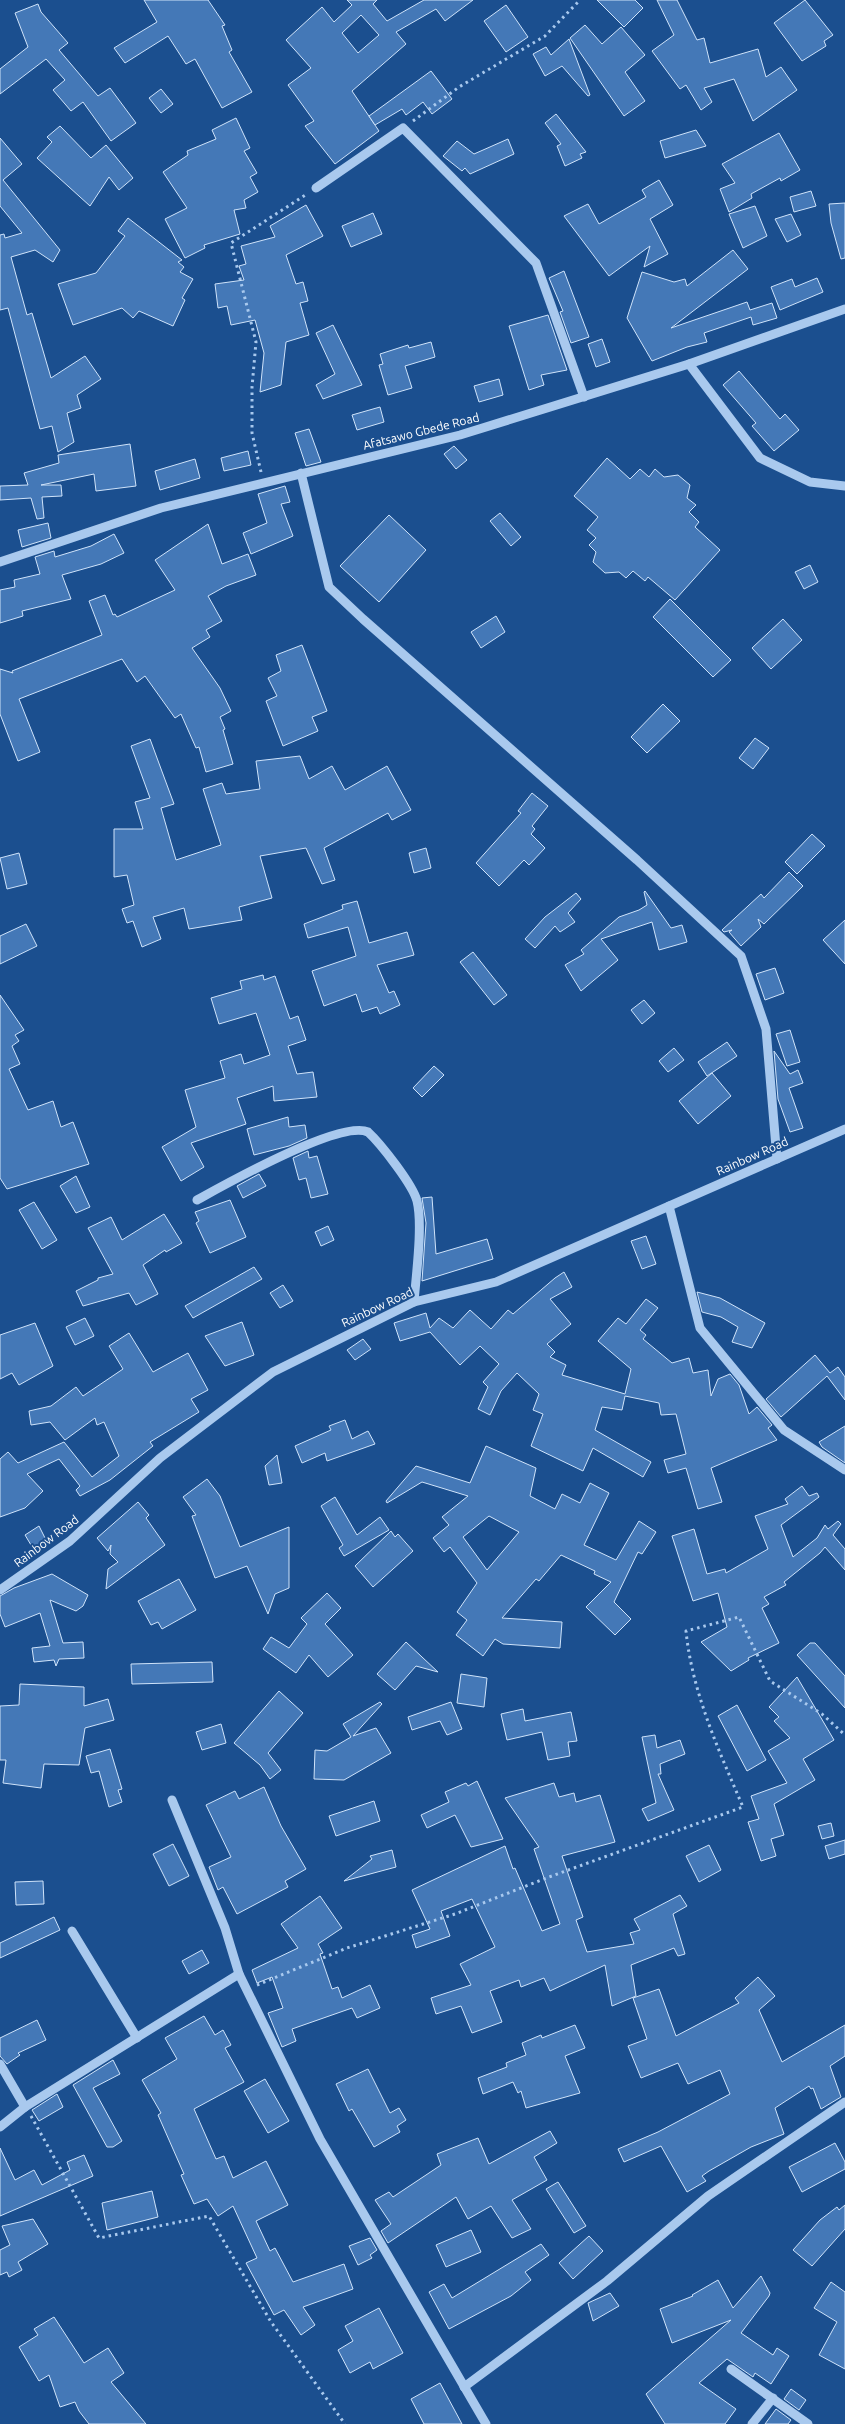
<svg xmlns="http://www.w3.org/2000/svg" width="845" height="2424" font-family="Ubuntu,sans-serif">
	<rect width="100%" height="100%" fill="#1b4f8f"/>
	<g fill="#4478b7" stroke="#cfe3fa" fill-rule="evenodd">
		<path d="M144,0H208L225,25L222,26L232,50L229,52L252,92L222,108L195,59L186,64L168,36L125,63L114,48L157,22Z"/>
		<path d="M347,0H377L373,4L387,21L424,0H473L445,21L436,9L396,32L406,44L352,91L379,131L335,164L305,126L314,121L288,85L311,68L286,40L322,7L334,22L352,5ZM361,15L379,35L358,53L342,33Z"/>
		<path d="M597,0H635L643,8L624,27Z"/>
		<path d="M657,0H677L697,40L704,38L710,63L758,49L766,77L781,67L797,90L753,121L734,79L704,88L712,102L701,110L686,85L680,89L652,51L674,35Z"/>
		<path d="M805,0L833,35L824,41L826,46L802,61L774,23Z"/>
		<path d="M38,4L41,12L68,43L59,50L98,96L110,88L136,123L111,141L83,102L71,111L53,90L65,80L46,59L0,94V69L28,47L15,13Z"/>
		<path d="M506,5L528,37L506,52L484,21Z"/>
		<path d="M585,25L602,44L621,27L645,55L625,72L645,101L624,116L570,38Z"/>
		<path d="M569,39L590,95L588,96L562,66L545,76L533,54L546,47L551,55Z"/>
		<path d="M431,71L452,99L432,114L423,102L406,115L402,109L375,125L369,116Z"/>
		<path d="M161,89L173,104L161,113L149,98Z"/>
		<path d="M556,114L586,152L580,154L582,158L565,166L557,146L561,144L545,123Z"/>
		<path d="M236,118L250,148L244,151L257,173L250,177L258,192L244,200L246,208L234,210L240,234L204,245L205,248L185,258L165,219L187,208L163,172L188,155L187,151L216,139L212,130Z"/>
		<path d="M60,126L91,158L106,145L133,178L119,190L109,177L90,206L37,158L52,142L47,137Z"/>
		<path d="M696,130L706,146L665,158L660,141Z"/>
		<path d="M779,133L800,170L781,181L780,178L751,194L752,198L729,212L720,189L735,183L722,164Z"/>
		<path d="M0,138L22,164L3,180L60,250L53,262L35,250L11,257L27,315L32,313L51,378L85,356L101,379L77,395L81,408L67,413L74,442L58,452L52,426L40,429L8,308L0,310V235L4,234L5,238L22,233L0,206Z"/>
		<path d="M508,139L514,154L470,174L465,168L462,171L443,156L457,141L474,154Z"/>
		<path d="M659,180L673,205L650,219L668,254L644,267L650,246L609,276L564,216L588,204L599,224L646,197L642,190Z"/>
		<path d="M811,191L816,206L794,212L790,197Z"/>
		<path d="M845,203V258L841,259L831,223L829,204Z"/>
		<path d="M306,205L323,236L286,255L296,284L303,282L308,301L300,303L309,335L286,342L281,385L260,392L264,353L255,320L231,325L227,306L218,308L215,284L244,280L239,266L246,264L241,246L275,237L270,226Z"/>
		<path d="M755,206L767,236L743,248L729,214Z"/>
		<path d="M373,213L382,234L351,247L342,226Z"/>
		<path d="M791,214L801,235L787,242L775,219Z"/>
		<path d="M128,218L182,260L178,262L184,267L180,272L193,279L182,298L185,300L173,326L139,311L133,318L122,308L73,325L58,284L96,273L125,236L118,231Z"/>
		<path d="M733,250L748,269L671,328L747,302L750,310L772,303L777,318L753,325L751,317L704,333L707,342L687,347L652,361L627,318L642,272L674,282L685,279L687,286Z"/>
		<path d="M564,271L589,337L571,343L560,312L563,311L549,278Z"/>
		<path d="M817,278L823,292L780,310L771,287L792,279L795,287Z"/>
		<path d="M548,315L567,370L541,375L544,385L529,390L509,326Z"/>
		<path d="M333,325L362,385L323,399L316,385L335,374L316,333Z"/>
		<path d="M602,339L610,362L596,367L588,344Z"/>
		<path d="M431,342L435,357L405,366L412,388L388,395L379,365L383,364L380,354L408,345L409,348Z"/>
		<path d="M739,371L780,419L785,414L799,430L774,451L752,426L756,423L723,385Z"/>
		<path d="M499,379L503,395L479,402L474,386Z"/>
		<path d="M380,407L384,422L357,430L352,415Z"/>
		<path d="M309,429L321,462L306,466L295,433Z"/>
		<path d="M130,444L136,486L96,491L94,474L41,485H61L62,496L42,497L44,518L37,519L31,498L0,500V486L28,485L24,473L59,463L58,455Z"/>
		<path d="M454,446L467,460L456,469L444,454Z"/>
		<path d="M248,451L251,465L224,471L221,458Z"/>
		<path d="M607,458L630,479L640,469L649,477L655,469L664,477L678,475L690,485L687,498L696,505L689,512L699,522L695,527L720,550L675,600L648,577L645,581L633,571L626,578L619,572L605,573L593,562L596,552L589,545L596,538L587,530L598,517L574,496Z"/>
		<path d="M195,459L200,478L160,490L155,471Z"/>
		<path d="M285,486L290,502L281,504L293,536L251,554L243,533L267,523L258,494Z"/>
		<path d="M500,513L521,537L511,546L490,521Z"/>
		<path d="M389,515L426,550L379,602L340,566Z"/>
		<path d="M48,523L51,538L22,547L18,530Z"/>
		<path d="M208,524L222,564L248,554L256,575L226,586L208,596L222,621L206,630L210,637L192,648L220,688L231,711L220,717L225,729L223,730L233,764L206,772L199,747L196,748L181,714L175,718L145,676L137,682L122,659L19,699L40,752L18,761L0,714V669L13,673L12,671L102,635L89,601L105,595L113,615L115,614L117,617L175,590L155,560Z"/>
		<path d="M114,534L124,553L101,564L62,575L71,599L22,611L23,616L0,623V590L15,587L14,580L40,574L35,557L54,551L55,557L91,546Z"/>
		<path d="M810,565L818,582L804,589L795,572Z"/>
		<path d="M670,599L731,660L713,677L653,617Z"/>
		<path d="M496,616L505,632L481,648L471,632Z"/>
		<path d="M783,619L802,640L771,669L752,648Z"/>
		<path d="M302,645L327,711L312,717L318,731L283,746L266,701L277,696L268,678L281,671L276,655Z"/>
		<path d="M663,704L680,721L647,753L631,737Z"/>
		<path d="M755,738L769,748L753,769L739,758Z"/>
		<path d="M150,739L174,804L161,808L176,860L221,845L203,789L222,783L226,794L260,789L256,761L300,756L309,779L332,766L345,790L387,766L411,810L392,820L388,813L324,848L335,880L322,884L306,848L260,856L272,898L239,907L242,920L189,929L184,908L153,917L161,939L142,947L133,921L127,923L122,909L134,905L127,875L114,877V829H143L135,802L150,798L131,746Z"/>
		<path d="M532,793L548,806L532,826L535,829L531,834L545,848L529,865L524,860L499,886L476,863L521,813L518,811Z"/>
		<path d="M812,834L825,846L797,874L785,862Z"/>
		<path d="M426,848L431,868L414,873L409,853Z"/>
		<path d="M19,853L27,884L7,889L0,858Z"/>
		<path d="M789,872L803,886L764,924L758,919L761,927L741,946L729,932L732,930L724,932L722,930L761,894L764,898Z"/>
		<path d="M645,891L671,928L682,925L687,942L659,950L652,922L601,939L618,960L581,991L565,965L584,954L581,950L619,917L639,910L647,905L644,892Z"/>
		<path d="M576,893L581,899L568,913L575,922L560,932L555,926L535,948L525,939L545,917Z"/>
		<path d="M357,901L369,943L407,932L414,955L377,965L389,993L394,991L400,1005L380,1014L377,1007L362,1012L356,994L324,1006L312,971L356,956L348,927L308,938L304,924L343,909L342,905Z"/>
		<path d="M845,920V964L823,940Z"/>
		<path d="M26,924L37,946L0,964V936Z"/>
		<path d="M473,952L507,995L494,1005L460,962Z"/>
		<path d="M775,968L784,993L765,1000L756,974Z"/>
		<path d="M263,975L264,980L275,976L290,1019L298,1016L306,1040L288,1046L297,1074L313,1072L317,1097L274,1101L273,1086L237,1098L246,1124L191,1143L204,1167L181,1181L162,1147L196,1127L185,1090L225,1078L220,1061L241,1054L244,1064L270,1055L256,1013L219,1024L211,998L242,989L240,981Z"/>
		<path d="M0,995L24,1030L15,1035L19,1041L12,1046L20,1064L9,1069L28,1110L53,1101L61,1127L73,1122L89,1164L7,1189L0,1178Z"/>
		<path d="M644,1000L655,1013L642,1024L631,1010Z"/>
		<path d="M790,1030L800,1062L787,1066L776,1034Z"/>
		<path d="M727,1042L737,1056L707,1076L698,1062Z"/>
		<path d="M674,1048L684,1060L668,1072L659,1061Z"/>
		<path d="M774,1051L790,1074L798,1070L803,1083L789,1088L803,1128L790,1132L778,1099Z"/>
		<path d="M434,1066L444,1075L422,1097L413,1088Z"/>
		<path d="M712,1073L731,1096L698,1124L679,1101Z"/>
		<path d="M288,1117L289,1127L305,1125L307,1138L289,1146L254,1155L247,1129Z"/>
		<path d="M308,1151L309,1158L317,1156L328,1194L311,1198L306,1178L299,1180L293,1158Z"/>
		<path d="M259,1174L266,1186L243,1198L237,1186Z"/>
		<path d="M76,1176L90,1207L76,1213L60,1186Z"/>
		<path d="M432,1197L436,1254L487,1239L493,1259L422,1281L426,1223L422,1198Z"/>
		<path d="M230,1200L246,1237L210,1253L196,1223L199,1221L195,1212Z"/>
		<path d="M34,1202L57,1240L42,1249L19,1210Z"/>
		<path d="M164,1214L182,1243L166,1252L165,1250L143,1265L158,1294L136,1305L129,1293L83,1306L76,1291L98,1280V1278L113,1274L88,1228L111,1217L122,1240Z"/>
		<path d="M328,1226L334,1240L321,1246L315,1232Z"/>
		<path d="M646,1236L656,1264L642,1269L631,1241Z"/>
		<path d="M254,1267L262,1279L193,1318L185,1306Z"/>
		<path d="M564,1272L572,1287L550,1299L571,1324L547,1344L555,1352L550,1357L566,1365L562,1375L625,1394L631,1369L598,1341L618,1318L626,1324L646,1299L658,1308L640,1330L646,1335L643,1339L672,1363L689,1358L693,1373L708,1370L711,1396L718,1379L730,1374L739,1385L749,1414L757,1407L772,1425L768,1428L777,1440L711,1468L722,1502L698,1509L686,1468L668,1473L664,1460L686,1454L676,1414L661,1415L659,1403L625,1396L622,1410L602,1407L595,1430L651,1462L643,1477L593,1448L583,1471L531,1446L543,1414L533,1410L539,1394L517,1373L501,1391L490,1415L478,1409L488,1387L483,1382L499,1364L480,1346L460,1365L430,1332L400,1341L394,1323L426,1313L430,1328L439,1318L453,1328L470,1310L491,1329L508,1310L513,1314L555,1278Z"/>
		<path d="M283,1285L293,1301L280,1308L270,1293Z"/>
		<path d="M697,1292L720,1298L765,1323L752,1348L732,1342L738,1327L721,1317L702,1312Z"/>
		<path d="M85,1318L94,1336L75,1345L66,1327Z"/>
		<path d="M242,1322L254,1355L225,1366L205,1336Z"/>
		<path d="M35,1323L53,1366L19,1385L12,1373L0,1379V1335Z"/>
		<path d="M129,1333L153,1372L188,1353L208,1390L191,1399L199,1412L150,1442L153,1446L110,1480L80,1496L76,1490L80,1486L59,1459L27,1474L43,1491L25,1508L0,1517V1459L8,1452L18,1463L64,1442L92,1477L119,1456L104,1422L97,1425L95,1418L65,1440L50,1422L31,1425L29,1411L51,1406L76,1387L83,1396L123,1369L109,1346Z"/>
		<path d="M363,1339L371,1349L355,1360L347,1350Z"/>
		<path d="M815,1355L830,1373L838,1367L845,1377V1400L827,1376L781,1417L766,1399Z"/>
		<path d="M345,1420L352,1439L368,1431L375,1444L327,1461L325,1453L302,1463L295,1446L331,1430L329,1426Z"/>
		<path d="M845,1426V1463L822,1447L819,1442Z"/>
		<path d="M486,1446L536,1468L530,1496L555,1509L562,1494L580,1503L590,1483L609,1493L584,1545L616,1560L639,1521L656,1532L642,1554L638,1552L614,1602L631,1619L615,1635L586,1607L611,1582L594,1574L595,1571L561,1555L539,1581L536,1579L502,1618L562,1622L560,1648L503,1644L495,1639L483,1656L456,1635L467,1620L457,1612L477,1583L450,1547L444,1552L433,1538L449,1525L442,1517L468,1496L422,1482L387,1503L386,1501L416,1466L470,1483ZM489,1516L519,1532L487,1570L463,1537Z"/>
		<path d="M277,1455L282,1483L269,1485L265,1466Z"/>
		<path d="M207,1479L220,1496L240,1547L289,1527V1588L275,1594L268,1614L247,1566L215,1578L192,1516L196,1515L183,1497Z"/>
		<path d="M802,1486L809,1496L817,1493L819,1497L781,1525L793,1557L817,1538L825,1525L828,1529L838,1521L841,1524L833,1535L845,1549V1570L825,1547L820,1553L784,1582L786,1585L764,1597L769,1604L762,1608L779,1643L748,1658L749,1660L731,1671L701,1642L727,1627L718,1593L693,1601L672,1536L694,1529L707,1574L725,1569L726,1573L768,1549L755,1516L788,1504L785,1499Z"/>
		<path d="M335,1497L357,1535L380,1517L389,1530L344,1556L339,1548L343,1545L321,1506Z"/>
		<path d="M138,1502L149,1515L146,1518L165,1545L106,1589L108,1569L118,1562L110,1554L111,1545L108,1551L97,1538Z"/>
		<path d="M39,1526L45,1538V1543L34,1550L25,1535Z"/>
		<path d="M391,1531L395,1537L398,1534L413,1551L373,1587L355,1566Z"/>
		<path d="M52,1574L88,1595L83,1606L76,1611L50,1600L63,1643L83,1642L84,1658L59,1659L56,1666L54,1660L34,1662L32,1648L50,1646L40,1613L5,1627L0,1614V1596L14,1588Z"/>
		<path d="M179,1579L196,1610L162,1629L158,1622L151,1625L138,1601Z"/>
		<path d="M327,1593L341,1608L325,1624L353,1655L328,1677L309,1655L296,1673L263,1649L271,1637L289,1648L307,1624L301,1618Z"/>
		<path d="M406,1642L438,1672L416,1666L395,1690L377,1674Z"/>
		<path d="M810,1643H815L845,1676V1708L797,1655Z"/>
		<path d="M212,1662L213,1682L132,1684L131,1664Z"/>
		<path d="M461,1674L487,1678L484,1707L457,1703Z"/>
		<path d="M797,1677L834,1740L803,1759L815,1780L774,1804L784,1835L771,1839L776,1856L761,1861L748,1822L759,1819L751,1796L787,1783L768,1751L790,1738L774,1721L779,1717L769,1707Z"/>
		<path d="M20,1684L84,1687V1706L108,1699L114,1720L85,1728L79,1765L44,1764L41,1788L3,1783L6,1760H0V1706L19,1705Z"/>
		<path d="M279,1691L303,1713L268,1753L281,1770L270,1779L260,1765L234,1743Z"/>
		<path d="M380,1702L382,1704L353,1736L376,1728L391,1753L344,1780L314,1779L315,1750L327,1751L351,1737L343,1724Z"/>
		<path d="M451,1702L462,1729L447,1735L440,1721L412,1730L408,1717Z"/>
		<path d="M737,1705L766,1760L747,1771L718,1716Z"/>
		<path d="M523,1709L525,1721L571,1712L577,1741L568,1742L570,1756L548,1760L542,1732L507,1740L501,1714Z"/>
		<path d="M221,1724L226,1743L202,1750L196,1732Z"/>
		<path d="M655,1735L657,1748L680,1740L685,1754L660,1764L661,1774H658L674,1810L648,1821L642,1809L656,1803L642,1737Z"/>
		<path d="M110,1749L122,1789L118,1790L122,1802L109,1807L99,1771L91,1773L86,1756Z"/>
		<path d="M477,1781L503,1839L471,1847L455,1815L427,1828L421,1815L449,1802L445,1792L466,1783L468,1786Z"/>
		<path d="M554,1783L559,1797L574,1793L576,1802L600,1795L615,1842L562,1856L583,1917L576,1920L587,1952L634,1944L630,1933L640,1930L634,1919L680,1895L687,1906L673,1914L685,1954L678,1956L674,1948L631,1965L636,1996L612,2006L605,1965L550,1991L544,1978L521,1987L519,1980L490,1991L502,2022L472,2033L461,2006L436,2014L431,1998L471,1985L460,1964L495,1947L472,1899L441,1911L450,1936L416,1948L412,1935L430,1929L412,1890L505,1846L513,1869L515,1868L542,1931L560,1924L534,1849L539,1847L505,1798Z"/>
		<path d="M264,1787L281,1826L306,1869L285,1881L288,1887L237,1914L223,1887L218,1890L209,1867L231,1857L206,1805L235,1791L239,1799Z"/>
		<path d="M374,1801L380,1821L336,1836L329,1816Z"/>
		<path d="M831,1823L834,1836L822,1839L818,1826Z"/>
		<path d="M845,1840V1854L829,1859L825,1846Z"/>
		<path d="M173,1844L189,1876L169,1886L153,1854Z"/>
		<path d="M709,1845L721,1870L699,1882L686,1856Z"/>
		<path d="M392,1850L396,1867L344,1881L372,1859L370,1856Z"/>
		<path d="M43,1881L44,1904L16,1905L15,1882Z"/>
		<path d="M320,1896L342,1928L318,1944L323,1953L320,1954L332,1989L338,1987L342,1998L370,1985L380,2008L357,2018L352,2008L292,2029L296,2041L282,2047L268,2013L283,2008L272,1977L257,1983L252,1970L298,1948L281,1924Z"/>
		<path d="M54,1917L60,1930L0,1958V1943Z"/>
		<path d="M202,1950L209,1963L189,1974L182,1961Z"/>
		<path d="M758,1977L775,1996L759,2010L782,2062L845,2025V2056L830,2066L841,2097L821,2109L813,2088L811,2089L809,2086L775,2108L784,2134L751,2147L709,2171L702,2176L706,2181L687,2192L661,2146L624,2162L618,2149L658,2132L730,2094L720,2070L688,2084L678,2063L641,2078L628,2046L647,2039L633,1998L659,1989L676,2036L739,2003L735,1998Z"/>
		<path d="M204,2016L215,2035L223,2030L231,2045L225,2048L244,2082L194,2109L216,2159L224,2156L233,2178L266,2161L288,2205L256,2221L270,2251L275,2248L293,2282L344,2264L353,2289L303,2307L315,2325L301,2335L284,2310L274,2315L246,2263L257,2258L233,2206L218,2216L207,2199L194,2204L181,2175L184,2174L158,2115L161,2113L142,2080L177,2059L165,2038Z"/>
		<path d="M37,2020L46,2040L18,2053L20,2055L7,2064L0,2056V2038Z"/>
		<path d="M575,2025L585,2048L565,2056L580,2093L526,2108L521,2091L518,2093L513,2082L483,2094L478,2078L507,2067L506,2063L526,2055L522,2043L541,2035L542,2038Z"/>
		<path d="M113,2060L120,2074L93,2088L122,2141L113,2147H107L73,2085Z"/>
		<path d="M368,2069L390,2113L399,2108L406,2120L397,2126L400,2132L374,2147L352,2109L349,2111L336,2084Z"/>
		<path d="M265,2079L289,2121L268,2133L244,2091Z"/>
		<path d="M57,2094L63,2107L39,2121L32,2110Z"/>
		<path d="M550,2131L557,2143L534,2157L547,2180L512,2200L531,2229L512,2238L491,2206L468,2219L456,2197L388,2243L381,2231L391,2224L375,2200L389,2192L393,2197L441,2165L437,2154L478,2138L489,2164Z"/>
		<path d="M835,2143L845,2162V2169L802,2192L789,2167Z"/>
		<path d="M0,2148L15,2180L34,2170L42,2185L70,2170L67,2162L84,2155L93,2176L0,2216Z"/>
		<path d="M558,2182L586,2226L574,2233L546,2189Z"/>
		<path d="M152,2191L158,2217L107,2230L102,2203Z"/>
		<path d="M845,2205V2229L812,2266L793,2250L820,2220L837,2207L839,2210Z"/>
		<path d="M33,2219L48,2244L18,2262L22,2270L9,2277L7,2272L0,2275V2250L10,2245L2,2226Z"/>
		<path d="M471,2230L481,2252L446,2267L436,2245Z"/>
		<path d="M589,2236L603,2251L573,2279L559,2263Z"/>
		<path d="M370,2238L377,2250L370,2255L372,2258L358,2265L349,2246Z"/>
		<path d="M541,2244L549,2255L525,2272L531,2280L511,2296L449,2329L429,2292L444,2284L452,2298Z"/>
		<path d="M761,2276L770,2293L769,2296L741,2333L773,2355L777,2348L789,2356L771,2384L755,2373L753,2377L727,2359L699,2383L736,2409L725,2424H665L646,2394L731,2320L672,2343L660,2309L693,2296L692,2295L718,2280L733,2308Z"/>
		<path d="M831,2282L845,2292V2369L819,2355L837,2322L814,2308Z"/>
		<path d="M610,2293L619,2306L593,2321L588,2303Z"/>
		<path d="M379,2308L403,2353L373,2369L370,2362L350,2373L338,2350L353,2341L345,2326Z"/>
		<path d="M54,2317L84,2363L108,2348L124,2373L111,2382L146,2424H89L79,2411L75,2402L60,2407L49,2375L39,2381L19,2347L38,2335L34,2329Z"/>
		<path d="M440,2383L462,2424H424L411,2399Z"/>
		<path d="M791,2389L806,2400L799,2410L784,2399Z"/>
		<path d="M776,2409L791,2420L788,2424H765Z"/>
	</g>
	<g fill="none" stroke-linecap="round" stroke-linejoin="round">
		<g stroke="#a9c9ee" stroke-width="3" stroke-dasharray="2.5 4" stroke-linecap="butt">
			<path d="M413,121L459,87L545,36L580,0"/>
			<path d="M261,472L252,433V387L256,342L231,243L307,194"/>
			<path d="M257,1985L347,1948L455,1914L549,1877L743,1807C719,1751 692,1692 686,1631L739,1617L770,1681L822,1714L845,1735"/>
			<path d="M31,2116L99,2238L209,2216L271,2322L345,2424"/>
		</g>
		<g stroke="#a9c9ee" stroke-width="9">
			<path d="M316,188L403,128L536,263L584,397"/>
			<path d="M689,364L760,458L810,482L845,486"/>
			<path d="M301,473L329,587L363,619L637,860L741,956L766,1029L777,1159"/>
			<path d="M0,562L161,508L460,435L689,364L845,309"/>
			<path d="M197,1200C226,1184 340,1120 368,1132C381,1144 413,1185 417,1201C423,1225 416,1276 414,1302"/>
			<path d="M669,1206L700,1328L784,1430L845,1470"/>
			<path d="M0,1590L70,1541L160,1458L273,1372L414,1302L496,1282L845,1129"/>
			<path d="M172,1800L225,1928L239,1974L320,2139L486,2424"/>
			<path d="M72,1931L137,2038"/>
			<path d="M0,2064L25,2107"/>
			<path d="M0,2127L25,2107L239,1974"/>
			<path d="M731,2369L808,2424"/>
			<path d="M464,2387L607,2281L708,2196L845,2102"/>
			<path d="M752,2424L773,2398"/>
		</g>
	</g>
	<g text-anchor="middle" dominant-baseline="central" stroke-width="4" stroke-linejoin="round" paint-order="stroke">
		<g font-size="12" fill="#fff" stroke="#1b4f8f">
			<text transform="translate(421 431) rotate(-14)">Afatsawo Gbede Road</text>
			<text transform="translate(752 1156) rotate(-24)">Rainbow Road</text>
			<text transform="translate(377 1307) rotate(-25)">Rainbow Road</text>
			<text transform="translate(46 1541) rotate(-37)">Rainbow Road</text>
		</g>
	</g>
</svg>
